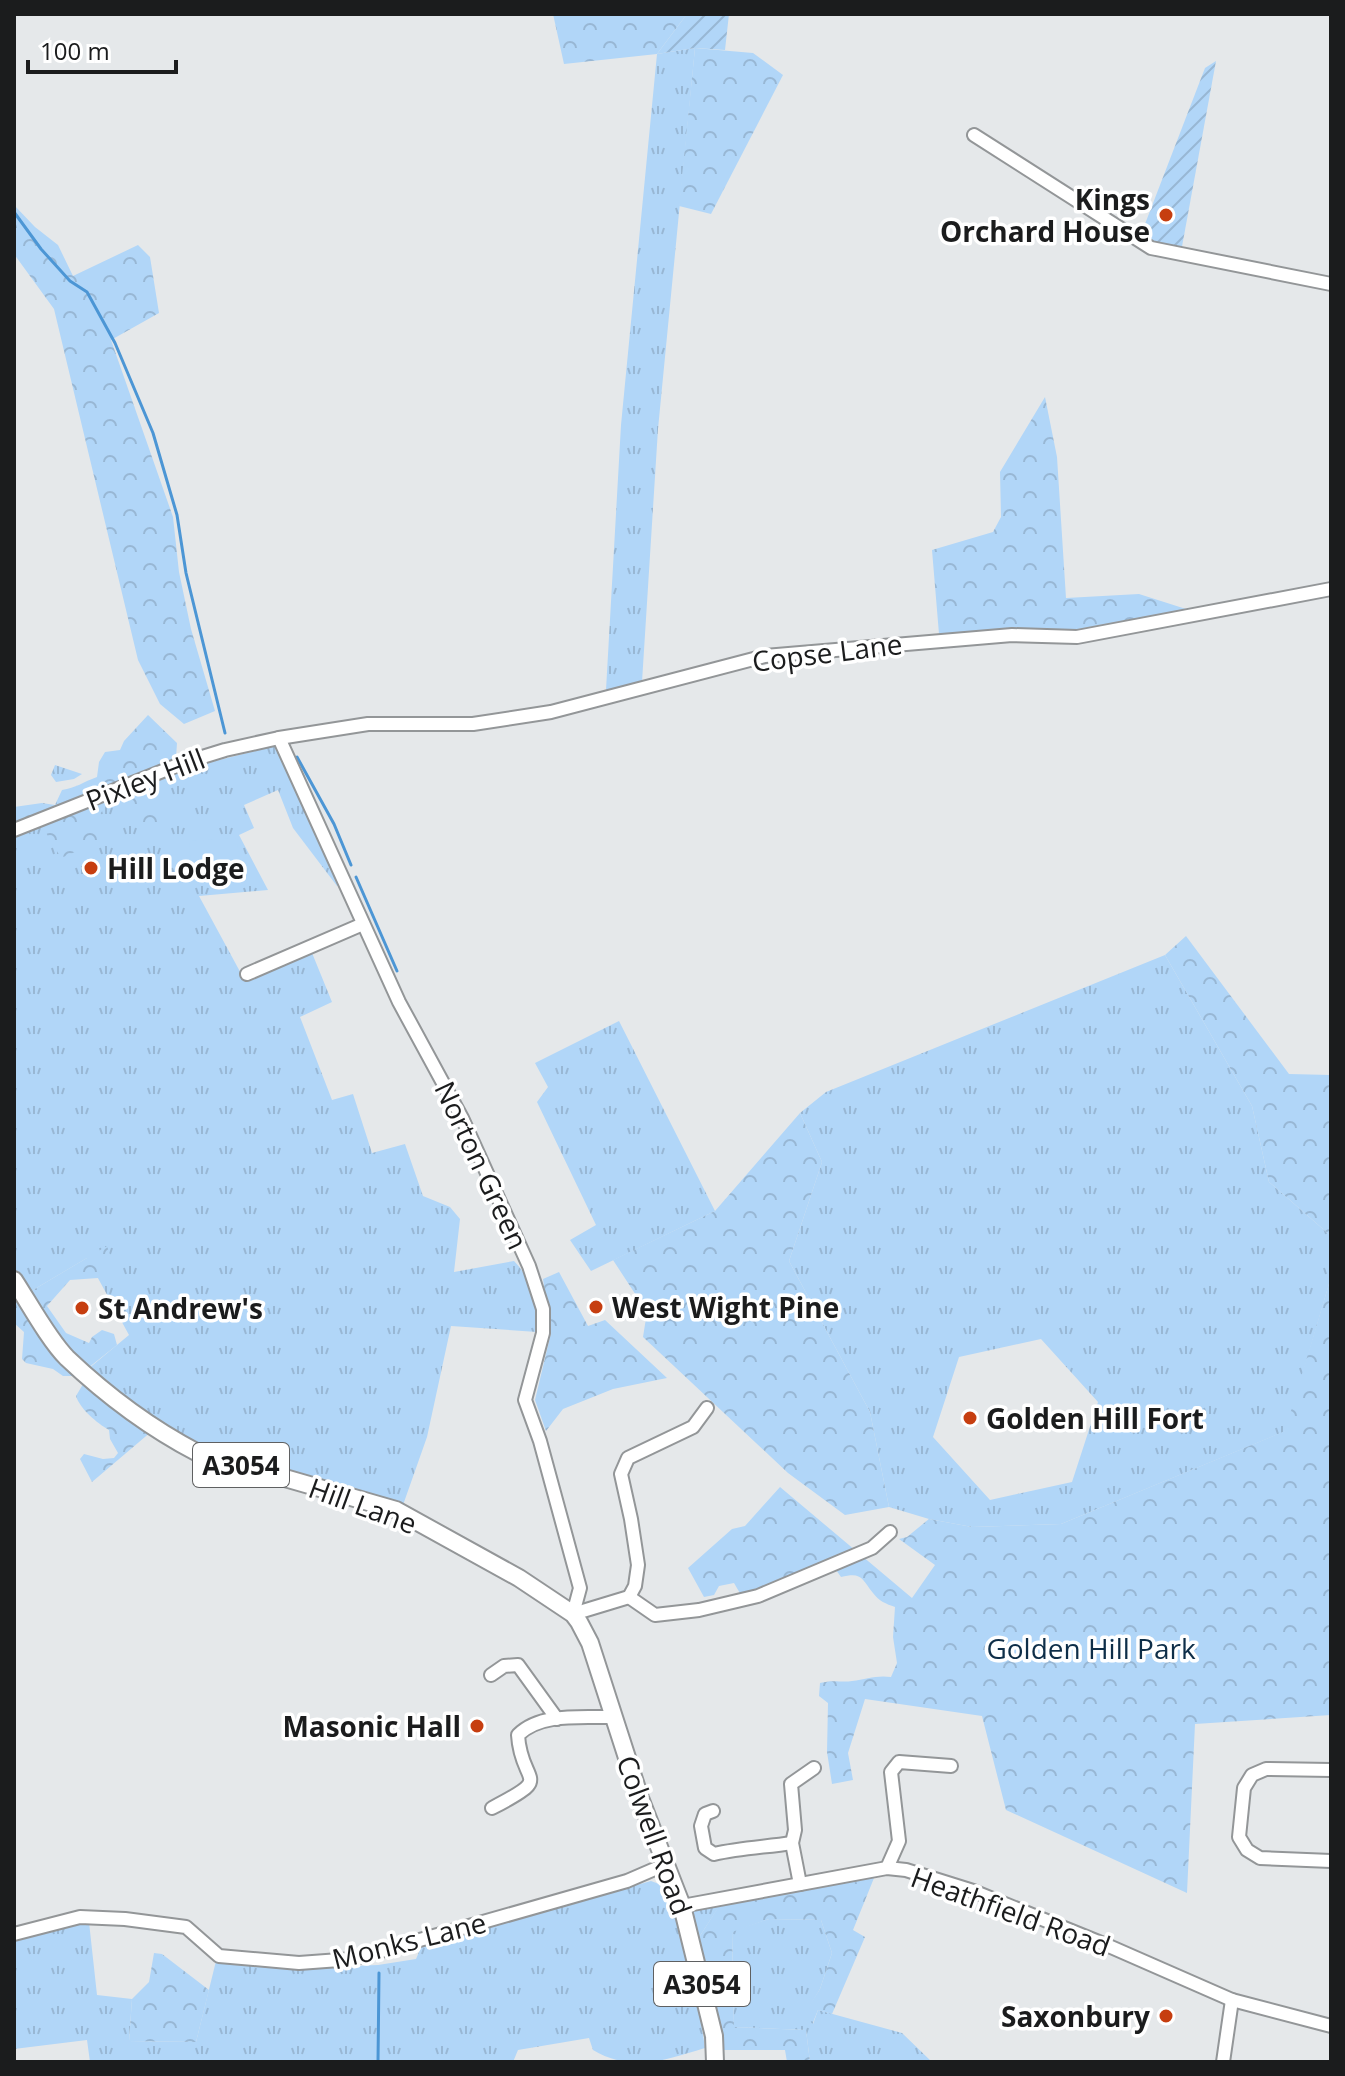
<svg xmlns="http://www.w3.org/2000/svg" width="1345" height="2076" font-family="'Open Sans',sans-serif">
	<defs>
		<pattern id="grass-tufts" width="24" height="20" patternUnits="userSpaceOnUse" patternTransform="scale(2)"><rect width="24" height="20" fill="#b1d6f8"/><path d="M3 7l-1-3M5 7V3M7 7l1-3M15 17l-1-3M17 17v-4M19 17l1-3" fill="none" stroke="#98b7d4"/></pattern>
		<pattern id="forest-crowns" width="20" height="18" patternUnits="userSpaceOnUse" patternTransform="scale(2)"><rect width="20" height="18" fill="#b1d6f8"/><path d="M2 6a3 3 0 1 1 6 0M12 15a3 3 0 1 1 6 0" fill="none" stroke="#98b7d4"/></pattern>
		<pattern id="garden-furrows" width="10" height="10" patternUnits="userSpaceOnUse" patternTransform="scale(2)"><rect width="10" height="10" fill="#b1d6f8"/><path d="M-1 1l2-2M0 10L10 0M9 11l2-2" fill="none" stroke="#98b7d4"/></pattern>
	</defs>
	<rect width="100%" height="100%" fill="#e5e8ea"/>
	<g fill="url(#grass-tufts)" fill-rule="evenodd">
		<path d="M695,48L658,429L642,682L606,690L621,425L657,54Z"/>
		<path d="M282,744L345,883L337,886L293,828L278,790L244,805L254,828L239,835L268,890L199,896L244,979L310,948L332,1002L300,1017L332,1100L353,1094L372,1153L405,1144L423,1196L450,1207L460,1219L454,1272L514,1261C533,1280 536,1305 537,1332L451,1326L427,1437L403,1505L201,1446C159,1427 123,1399 88,1369L129,1335L87,1258L28,1293L14,1272V837L184,769Z"/>
		<path d="M55,765L82,774L74,779L56,782L51,775Z"/>
		<path d="M1165,955L1252,1106L1269,1182L1331,1236V1277L1286,1431L1061,1524L972,1527L929,1519L889,1507L870,1412L789,1261L822,1162L800,1113L826,1092ZM1041,1339L1098,1402L1072,1482L990,1500L933,1437L959,1357Z"/>
		<path d="M619,1021L715,1211L591,1271L570,1240L596,1225L537,1102L548,1087L535,1063Z"/>
		<path d="M651,1881L659,1884L682,1932L696,1988L705,2048C665,2060 632,2073 593,2050L589,2038L518,2050L513,2062H90L87,2040L14,2049V1938L89,1922L97,1995L132,1999L129,2041L196,2042L216,1961L299,1968L378,1965L416,1959L422,1945Z"/>
		<path d="M724,1899L694,1945L682,1906Z"/>
		<path d="M769,1919L821,1920L832,1953L820,1989L808,2009L813,2024L818,2010L902,2033L932,2062H810L806,2030L734,2027L732,1931Z"/>
	</g>
	<g fill="url(#forest-crowns)">
		<path d="M553,14H687L657,54L564,64Z"/>
		<path d="M695,48L753,53L783,75L711,214L679,206Z"/>
		<path d="M14,205L35,227L58,245L73,276L138,245L150,257L159,313L111,340L173,517L179,572L191,629L215,711L184,724L160,704L138,660L54,309L14,254Z"/>
		<path d="M1045,397L1057,457L1066,598L1139,594L1186,609L1073,630L1013,628L939,634L932,550L993,532L1001,517L1000,472Z"/>
		<path d="M148,715L177,743L176,758L153,768L167,823L147,830L125,799L106,806L100,814L102,835L98,842L61,858L42,826L14,837V807L42,803L55,805L62,790C76,788 83,782 97,777L99,762L105,752L120,750L124,741Z"/>
		<path d="M1186,936L1289,1074L1331,1075V1236L1269,1182L1252,1106L1165,955Z"/>
		<path d="M800,1113L822,1162L789,1261L870,1412L889,1507L845,1515L788,1473L643,1337L647,1312L613,1260L715,1211Z"/>
		<path d="M107,1246L110,1255L98,1278L70,1280L47,1306L66,1333L89,1343L92,1337L102,1330L114,1334L117,1345L78,1376H63L53,1369L26,1363L22,1359L24,1332L14,1323V1289L28,1293Z"/>
		<path d="M559,1272L588,1326L605,1320L667,1378L613,1389L563,1409L546,1431L535,1400L551,1333L543,1279Z"/>
		<path d="M1331,1277V1715L1195,1724L1187,1893L1006,1810L982,1716L865,1699L848,1753L853,1780L832,1784L827,1752L828,1703L819,1696L820,1683C834,1679 841,1683 852,1681C866,1679 877,1675 891,1677L897,1663L893,1637L895,1607C886,1604 879,1601 873,1593C861,1578 862,1572 841,1577L829,1560L741,1595L734,1583L719,1586L714,1595L704,1597L688,1568L732,1529L745,1526L780,1487L912,1598L935,1565L899,1539L907,1537L929,1519L972,1527L1061,1524L1285,1431Z"/>
		<path d="M86,1379L152,1431L92,1482L80,1459L84,1454L103,1459L114,1458L118,1453L110,1439L109,1430C97,1423 80,1409 76,1396Z"/>
		<path d="M874,1878L853,1930L865,1937L832,2014L818,2010L812,2025L807,2009L820,1989L832,1953L821,1920L769,1919L732,1932L734,2027L806,2030L810,2062H787L785,2050H723L698,1939L719,1906Z"/>
		<path d="M154,1953L162,1954L209,1990L196,2042L129,2041L132,1999L149,1982Z"/>
	</g>
	<g fill="url(#garden-furrows)">
		<path d="M687,14H729L725,50L695,48L657,54Z"/>
		<path d="M1216,61L1181,252L1153,244L1140,237L1205,68Z"/>
	</g>
	<path fill="#b1d6f8" d="M237,838L239,862L191,865L189,841Z"/>
	<g fill="none" stroke-linecap="round" stroke-linejoin="round">
		<g stroke="#4c96d5" stroke-width="3">
			<path d="M14,212L41,249L70,281L87,292L115,343L153,433L177,515L186,573L225,733"/>
			<path d="M297,757L334,824L351,865"/>
			<path d="M356,877L397,971"/>
			<path d="M378,2062L379,1973"/>
		</g>
		<g stroke="#939698" stroke-width="16">
			<g id="minor">
				<path d="M974,135L1151,248L1331,284"/>
				<path d="M279,738L399,1002L462,1118L529,1266L543,1309V1333L525,1400L540,1441L580,1588L573,1614"/>
				<path d="M14,830L183,763L225,750L279,738L368,724H473L551,712L765,656L1012,635L1077,637L1331,589"/>
				<path d="M247,974L363,924"/>
				<path d="M629,1597L655,1615L699,1610L758,1596L872,1548L890,1532"/>
				<path d="M573,1614L629,1597L635,1586L638,1565L631,1519L621,1474L628,1458L693,1427L707,1408"/>
				<path d="M491,1675L504,1666L518,1665L557,1719"/>
				<path d="M1331,1770L1266,1769L1252,1775L1244,1788L1239,1837L1247,1850L1260,1858L1331,1861"/>
				<path d="M492,1808C556,1775 521,1786 518,1735C541,1712 583,1718 614,1717"/>
				<path d="M713,1811L705,1814L701,1826L705,1848L714,1854C740,1848 766,1847 792,1843"/>
				<path d="M887,1868L899,1841L891,1772L899,1762L951,1766"/>
				<path d="M800,1884L792,1843L795,1830L791,1784L814,1768"/>
				<path d="M682,1906L887,1868L906,1870L973,1891L1111,1947L1232,2000L1331,2026"/>
				<path d="M14,1934L80,1917L125,1919L186,1927L219,1956L299,1963L353,1959L627,1881L664,1865"/>
				<path d="M1223,2062L1232,2000"/>
			</g>
		</g>
		<g stroke="#939698" stroke-width="20">
			<path id="major" d="M14,1280C29,1303 49,1340 67,1358C106,1395 150,1428 198,1453L396,1510L519,1578L573,1614L579,1622L590,1643L640,1798L682,1906L714,2036L715,2062"/>
		</g>
		<use href="#minor" stroke="#fff" stroke-width="12"/>
		<use href="#major" stroke="#fff" stroke-width="16"/>
	</g>
	<g fill="#c63e10" stroke="#fff" stroke-width="3">
		<circle cx="1166" cy="215" r="8"/>
		<circle cx="91" cy="868" r="8"/>
		<circle cx="596" cy="1307" r="8"/>
		<circle cx="82" cy="1308" r="8"/>
		<circle cx="970" cy="1418" r="8"/>
		<circle cx="477" cy="1726" r="8"/>
		<circle cx="1166" cy="2016" r="8"/>
	</g>
	<g text-anchor="middle" dominant-baseline="central" stroke-width="7" stroke-linejoin="round" paint-order="stroke">
		<g fill="#fff" stroke="#5f6061" stroke-width="2">
			<rect x="193" y="1443" width="96" height="44" rx="6"/>
			<rect x="654" y="1962" width="96" height="44" rx="6"/>
		</g>
		<g font-size="26" font-weight="bold" fill="#1b1c1d">
			<text x="241" y="1465">A3054</text>
			<text x="702" y="1984">A3054</text>
		</g>
		<g font-size="28" font-weight="bold" fill="#1b1c1d" stroke="#fff" text-anchor="start">
			<text x="1150" y="199" text-anchor="end">Kings<tspan x="1150" dy="32">Orchard House</tspan></text>
			<text x="107" y="868">Hill Lodge</text>
			<text x="612" y="1307">West Wight Pine</text>
			<text x="98" y="1308">St Andrew's</text>
			<text x="986" y="1418">Golden Hill Fort</text>
			<text x="461" y="1726" text-anchor="end">Masonic Hall</text>
			<text x="1150" y="2016" text-anchor="end">Saxonbury</text>
		</g>
		<g font-size="28" fill="#1b1c1d" stroke="#fff">
			<text transform="translate(827 652) rotate(-7)">Copse Lane</text>
			<text transform="translate(145 779) rotate(-21)">Pixley Hill</text>
			<text transform="translate(482 1165) rotate(65)">Norton Green</text>
			<text transform="translate(363 1505) rotate(20)">Hill Lane</text>
			<text transform="translate(655 1835) rotate(70)">Colwell Road</text>
			<text transform="translate(1011 1911) rotate(20)">Heathfield Road</text>
			<text transform="translate(409 1940) rotate(-14)">Monks Lane</text>
		</g>
		<g font-size="28" fill="#0e2e48" stroke="#fff">
			<text x="1091" y="1648">Golden Hill Park</text>
		</g>
	</g>
	<rect width="1345" height="2076" fill="none" stroke="#1b1c1d" stroke-width="32"/>
	<path d="M28 60v12h148v-12" fill="none" stroke="#1b1c1d" stroke-width="4"/>
	<text x="40" y="60" font-size="24" fill="#1b1c1d" stroke="#ffffff" stroke-width="6" paint-order="stroke">100 m</text>
</svg>
